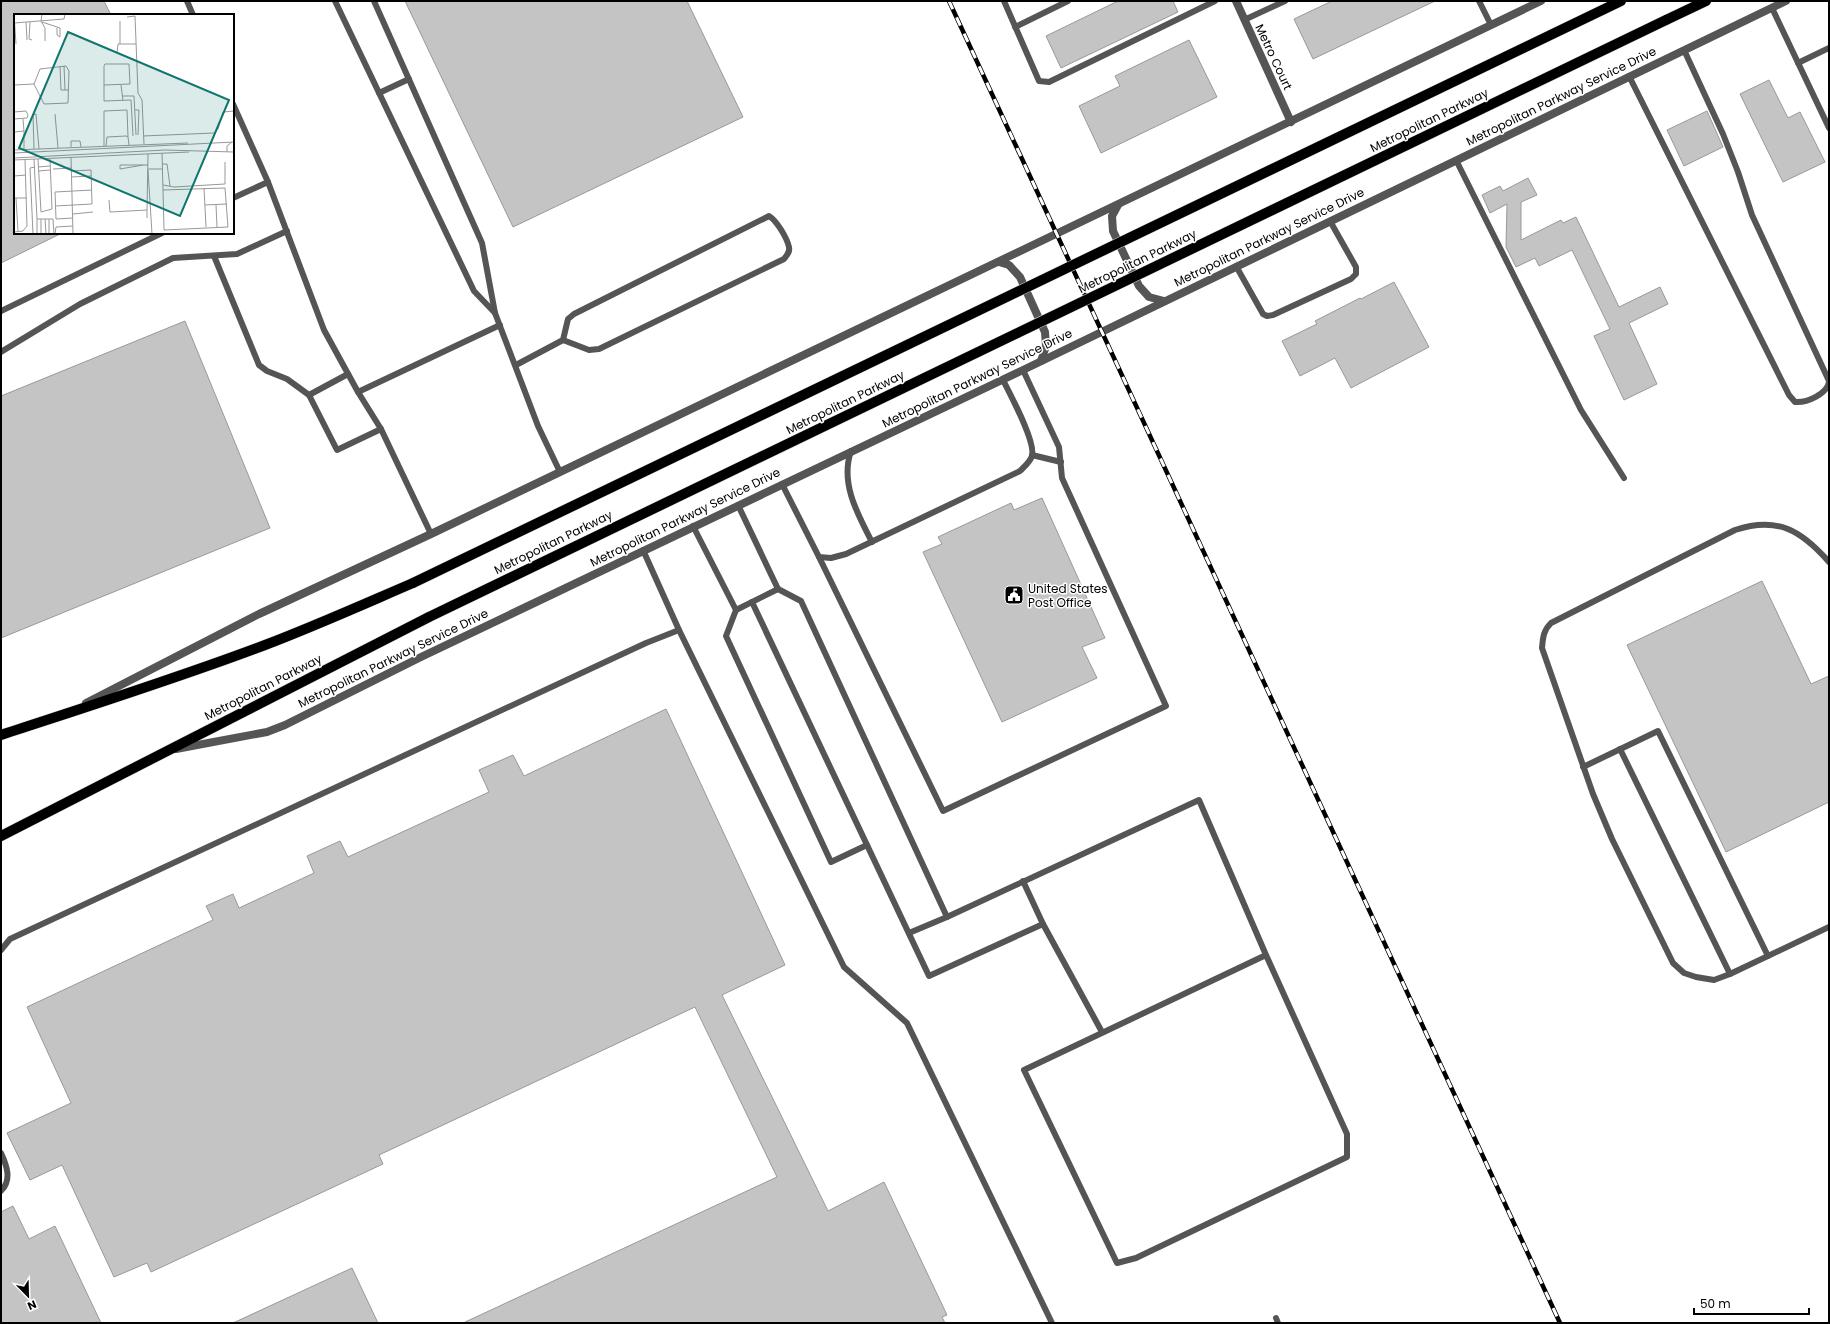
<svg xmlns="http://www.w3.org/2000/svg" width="1830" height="1324" font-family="Poppins,sans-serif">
	<rect width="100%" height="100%" fill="#fff"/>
	<g fill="#c4c4c4" stroke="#999">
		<path d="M1,1H104L111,15H15V233H62L1,263Z"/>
		<path d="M405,1H687L743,117L513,227Z"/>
		<path d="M1118,1H1173L1178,12L1061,68L1046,36Z"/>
		<path d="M1332,1H1435L1313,59L1294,19Z"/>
		<path d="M1189,40L1217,97L1101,153L1079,106L1120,86L1115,76Z"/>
		<path d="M1769,80L1788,118L1800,112L1825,162L1783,182L1740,94Z"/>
		<path d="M1707,111L1723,147L1684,166L1667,130Z"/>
		<path d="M1528,178L1537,195L1521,202V240L1561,220L1563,223L1576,217L1619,307L1660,287L1668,304L1629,323L1657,384L1624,400L1594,336L1610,329L1572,250L1539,266L1535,258L1516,267L1506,247L1507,204L1490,213L1482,195L1500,186L1503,191Z"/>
		<path d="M1394,282L1429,347L1351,388L1335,358L1300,376L1282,341L1317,324L1315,321L1360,298L1361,299Z"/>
		<path d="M185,321L270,528L1,638V396Z"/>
		<path d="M1042,498L1105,638L1082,647L1097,678L1002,722L923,552L942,544L938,537L1011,503L1014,510Z"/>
		<path d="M1762,581L1811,684L1829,676V802L1726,852L1627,645Z"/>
		<path d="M666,709L785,965L722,995L828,1211L884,1182L947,1315L942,1317L945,1323H463L777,1177L695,1007L379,1155L383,1164L151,1272L147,1263L114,1277L62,1165L30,1180L7,1133L71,1103L27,1007L213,920L206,906L233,894L239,908L314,873L307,856L340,841L348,857L489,792L479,770L513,755L524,776Z"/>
		<path d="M13,1206L29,1239L55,1226L101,1323H1V1212Z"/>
		<path d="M352,1268L378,1323H233Z"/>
	</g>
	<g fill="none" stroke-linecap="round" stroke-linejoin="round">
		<g stroke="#dbdbdb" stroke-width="11">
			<g id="primary">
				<path d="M1666,20L1706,1"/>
				<path d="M1,735C89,706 178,678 265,645C315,626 364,604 413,583"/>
				<path d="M1,836L429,617"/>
			</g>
		</g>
		<g stroke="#555" stroke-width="6">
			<path d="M187,1L193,15"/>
			<path d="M335,1L474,291L495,313"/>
			<path d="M374,1L482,243L495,313L538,426L560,472"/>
			<path d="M1004,1L1039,81L1049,82L1215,1"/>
			<path d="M1479,1L1491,25"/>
			<path d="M1772,8L1829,128"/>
			<path d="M1244,20L1285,1"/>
			<path d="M1015,27L1068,1"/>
			<path d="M1684,50L1723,134L1738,172L1752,215L1829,381"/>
			<path d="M1798,63L1829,48"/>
			<path d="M1629,76L1789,395L1795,402C1807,403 1827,394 1829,382"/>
			<path d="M379,93L409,79"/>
			<path d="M233,104L268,182L324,330L358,392L381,429L431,534"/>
			<path d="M1456,160L1581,410L1624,478"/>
			<path d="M233,198L268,182"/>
			<path d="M214,256L259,365L267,371L287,379L309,395L337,450L381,429"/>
			<path d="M1236,266L1263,314L1267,316L1273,315L1351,279L1356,274V267L1330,221"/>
			<path d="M1,311L162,233"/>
			<path d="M1,352L80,304L173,258L237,254L287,231"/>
			<path d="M516,365L563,340L589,350L599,349L784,259C787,255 790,252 789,247C787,238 777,221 769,216L574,314L568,319L563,340"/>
			<path d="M358,392L500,325"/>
			<path d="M309,395L348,374"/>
			<path d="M851,451C840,483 857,513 872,542"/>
			<path d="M1032,455L1061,462"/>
			<path d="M782,484L819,557L831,558L846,554L1020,471C1025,466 1030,462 1032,456C1036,442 1010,394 1003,380"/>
			<path d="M693,526L736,610L778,589L738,505"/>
			<path d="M643,550L679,630L844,967L907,1023L1052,1323"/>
			<path d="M819,557L943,811L1166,706L1062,478L1059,447L1023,370"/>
			<path d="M1829,562C1801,530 1777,516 1735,530L1551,623C1543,631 1543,638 1542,648L1593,794L1612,839L1673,963L1684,973L1696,977L1714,980L1730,974L1829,927"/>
			<path d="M778,589L801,601L947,917L1199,800L1266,955L1347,1134V1157L1136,1258L1117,1263L1024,1070L1266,955"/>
			<path d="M752,602L929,976L1043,924"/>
			<path d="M736,610L726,636L831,862L867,845"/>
			<path d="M1620,749L1730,974"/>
			<path d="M1583,767L1658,731L1768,956"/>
			<path d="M1023,881L1043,924L1102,1032"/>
			<path d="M909,933L947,917"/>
			<path d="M1,950L10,939L646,643L679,630"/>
			<path d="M1,1153C7,1166 12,1180 1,1191"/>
			<path d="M1276,1318L1278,1323"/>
		</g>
		<g stroke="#555" stroke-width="8">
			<path d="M1236,1L1291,122"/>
			<path d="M1118,205L1112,216L1113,231L1139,286L1149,297L1164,301"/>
			<path d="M999,262L1009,265L1020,277L1045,332L1046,346L1041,361"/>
			<path d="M86,703L259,614L431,534L1541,1"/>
			<path d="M176,749L267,732L285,725L421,657L1023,370L1786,1"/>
		</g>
		<use href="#primary" stroke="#000" stroke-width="10"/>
		<g stroke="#000" stroke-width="4.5">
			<path id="rail" d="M949,1L1560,1323"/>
		</g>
		<use href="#rail" stroke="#fff" stroke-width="3" stroke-dasharray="9" stroke-linecap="butt"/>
		<g stroke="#dbdbdb" stroke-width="11" stroke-linecap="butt">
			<g id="primary-bridge">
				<path d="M413,583L1621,1"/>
				<path d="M429,617L1666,20"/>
			</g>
		</g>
		<use href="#primary-bridge" stroke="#000" stroke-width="10"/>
	</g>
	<defs>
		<g id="civic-square" transform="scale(1)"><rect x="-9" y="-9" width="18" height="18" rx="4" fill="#000" stroke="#fff"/><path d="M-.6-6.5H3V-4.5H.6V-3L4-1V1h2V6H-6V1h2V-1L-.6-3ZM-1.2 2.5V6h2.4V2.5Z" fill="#fff"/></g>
	</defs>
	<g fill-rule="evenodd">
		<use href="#civic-square" x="1014" y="595"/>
	</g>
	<g text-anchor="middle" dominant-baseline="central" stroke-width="3" stroke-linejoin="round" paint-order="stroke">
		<g font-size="12" fill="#000" stroke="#fff">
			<text transform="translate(1274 57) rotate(65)">Metro Court</text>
			<text transform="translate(1561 96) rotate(-26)">Metropolitan Parkway Service Drive</text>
			<text transform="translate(1429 120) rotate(-26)">Metropolitan Parkway</text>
			<text transform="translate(1269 237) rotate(-26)">Metropolitan Parkway Service Drive</text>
			<text transform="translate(1137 261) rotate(-26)">Metropolitan Parkway</text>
			<text transform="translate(977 378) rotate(-26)">Metropolitan Parkway Service Drive</text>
			<text transform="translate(845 402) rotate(-26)">Metropolitan Parkway</text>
			<text transform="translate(685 517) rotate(-26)">Metropolitan Parkway Service Drive</text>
			<text transform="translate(553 542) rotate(-26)">Metropolitan Parkway</text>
			<text transform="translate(393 658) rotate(-26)">Metropolitan Parkway Service Drive</text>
			<text transform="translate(263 687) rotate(-27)">Metropolitan Parkway</text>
		</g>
		<g font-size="12" fill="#000" stroke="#fff" text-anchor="start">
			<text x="1028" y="588">United States<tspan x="1028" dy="14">Post Office</tspan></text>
		</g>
	</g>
	<g transform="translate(14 14)">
		<rect width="220" height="220" fill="#fff"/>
		<path fill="none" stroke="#999" stroke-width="1" d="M0,0L2,30M28,0L27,7L31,14V27M113,3L121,2L124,79L128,86L130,130M106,7V30M12,8L13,26M16,8L15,25L18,26M28,8L46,14V23L43,21V14M0,9L50,5L51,0M103,39L104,30H122M46,52L47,76H55M50,52L51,76M52,52L55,57L54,89L30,90L20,70L26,55ZM0,71L20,70M90,71L116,70L115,50H91L90,52V87L117,86L119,122M107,71L109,87M108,82H120L122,121M121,96H125L124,121M0,98L12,97L14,101L13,104L0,105M41,100L44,134M9,105L10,117M0,118L10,117V136M129,122L200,119L204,115L209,98L220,97M90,132V97L113,96L114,123M92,132L93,123L112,122L114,123L115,131M57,133V127H66L67,133M20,135L19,101L22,100L25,135M0,136L174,129M213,138V132L218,128M0,139L220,128M148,139L149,176L211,174L214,213L150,216L149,176M57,143L59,220M0,144L151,136L220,138M20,145L23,205H39L40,220M24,145L27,198L38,195L36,145M0,146L175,138M148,150H153L156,172M129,151L106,155V151H134M24,153L36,152M39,155L57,154M134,155H149M134,156L138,220M24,157L36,156M0,162L12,161M57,163L77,162M149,171L160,173L211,170V148M190,174L192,213M0,184H13M2,184L4,217M95,186L96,198L133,196V204M191,191L213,190M202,191L203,213M41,192L78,190L77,156L57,157M133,196L134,140M59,200L79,198M59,204L42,205L41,178L78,176M23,205V220M27,205V220M31,205L32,220M35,205V220M0,218L9,217L13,212L11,146M19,220L16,154L21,153M41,220L42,213L59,212"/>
		<path fill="#0f766e" fill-opacity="0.15" stroke="#0f766e" stroke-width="2" d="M54,18L215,86L166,202L5,134Z"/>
		<rect width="220" height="220" fill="none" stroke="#000" stroke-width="2"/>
	</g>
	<rect width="1830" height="1324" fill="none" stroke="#000000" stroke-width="4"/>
	<g transform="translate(28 1296) rotate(157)" stroke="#ffffff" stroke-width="3" paint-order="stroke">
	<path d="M0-3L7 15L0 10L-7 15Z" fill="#000000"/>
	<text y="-6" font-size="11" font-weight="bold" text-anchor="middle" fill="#000000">N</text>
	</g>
	<path d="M1694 1308v6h115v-6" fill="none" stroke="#000000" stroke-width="2"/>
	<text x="1700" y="1308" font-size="12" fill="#000000" stroke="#ffffff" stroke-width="3" paint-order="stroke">50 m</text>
</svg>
